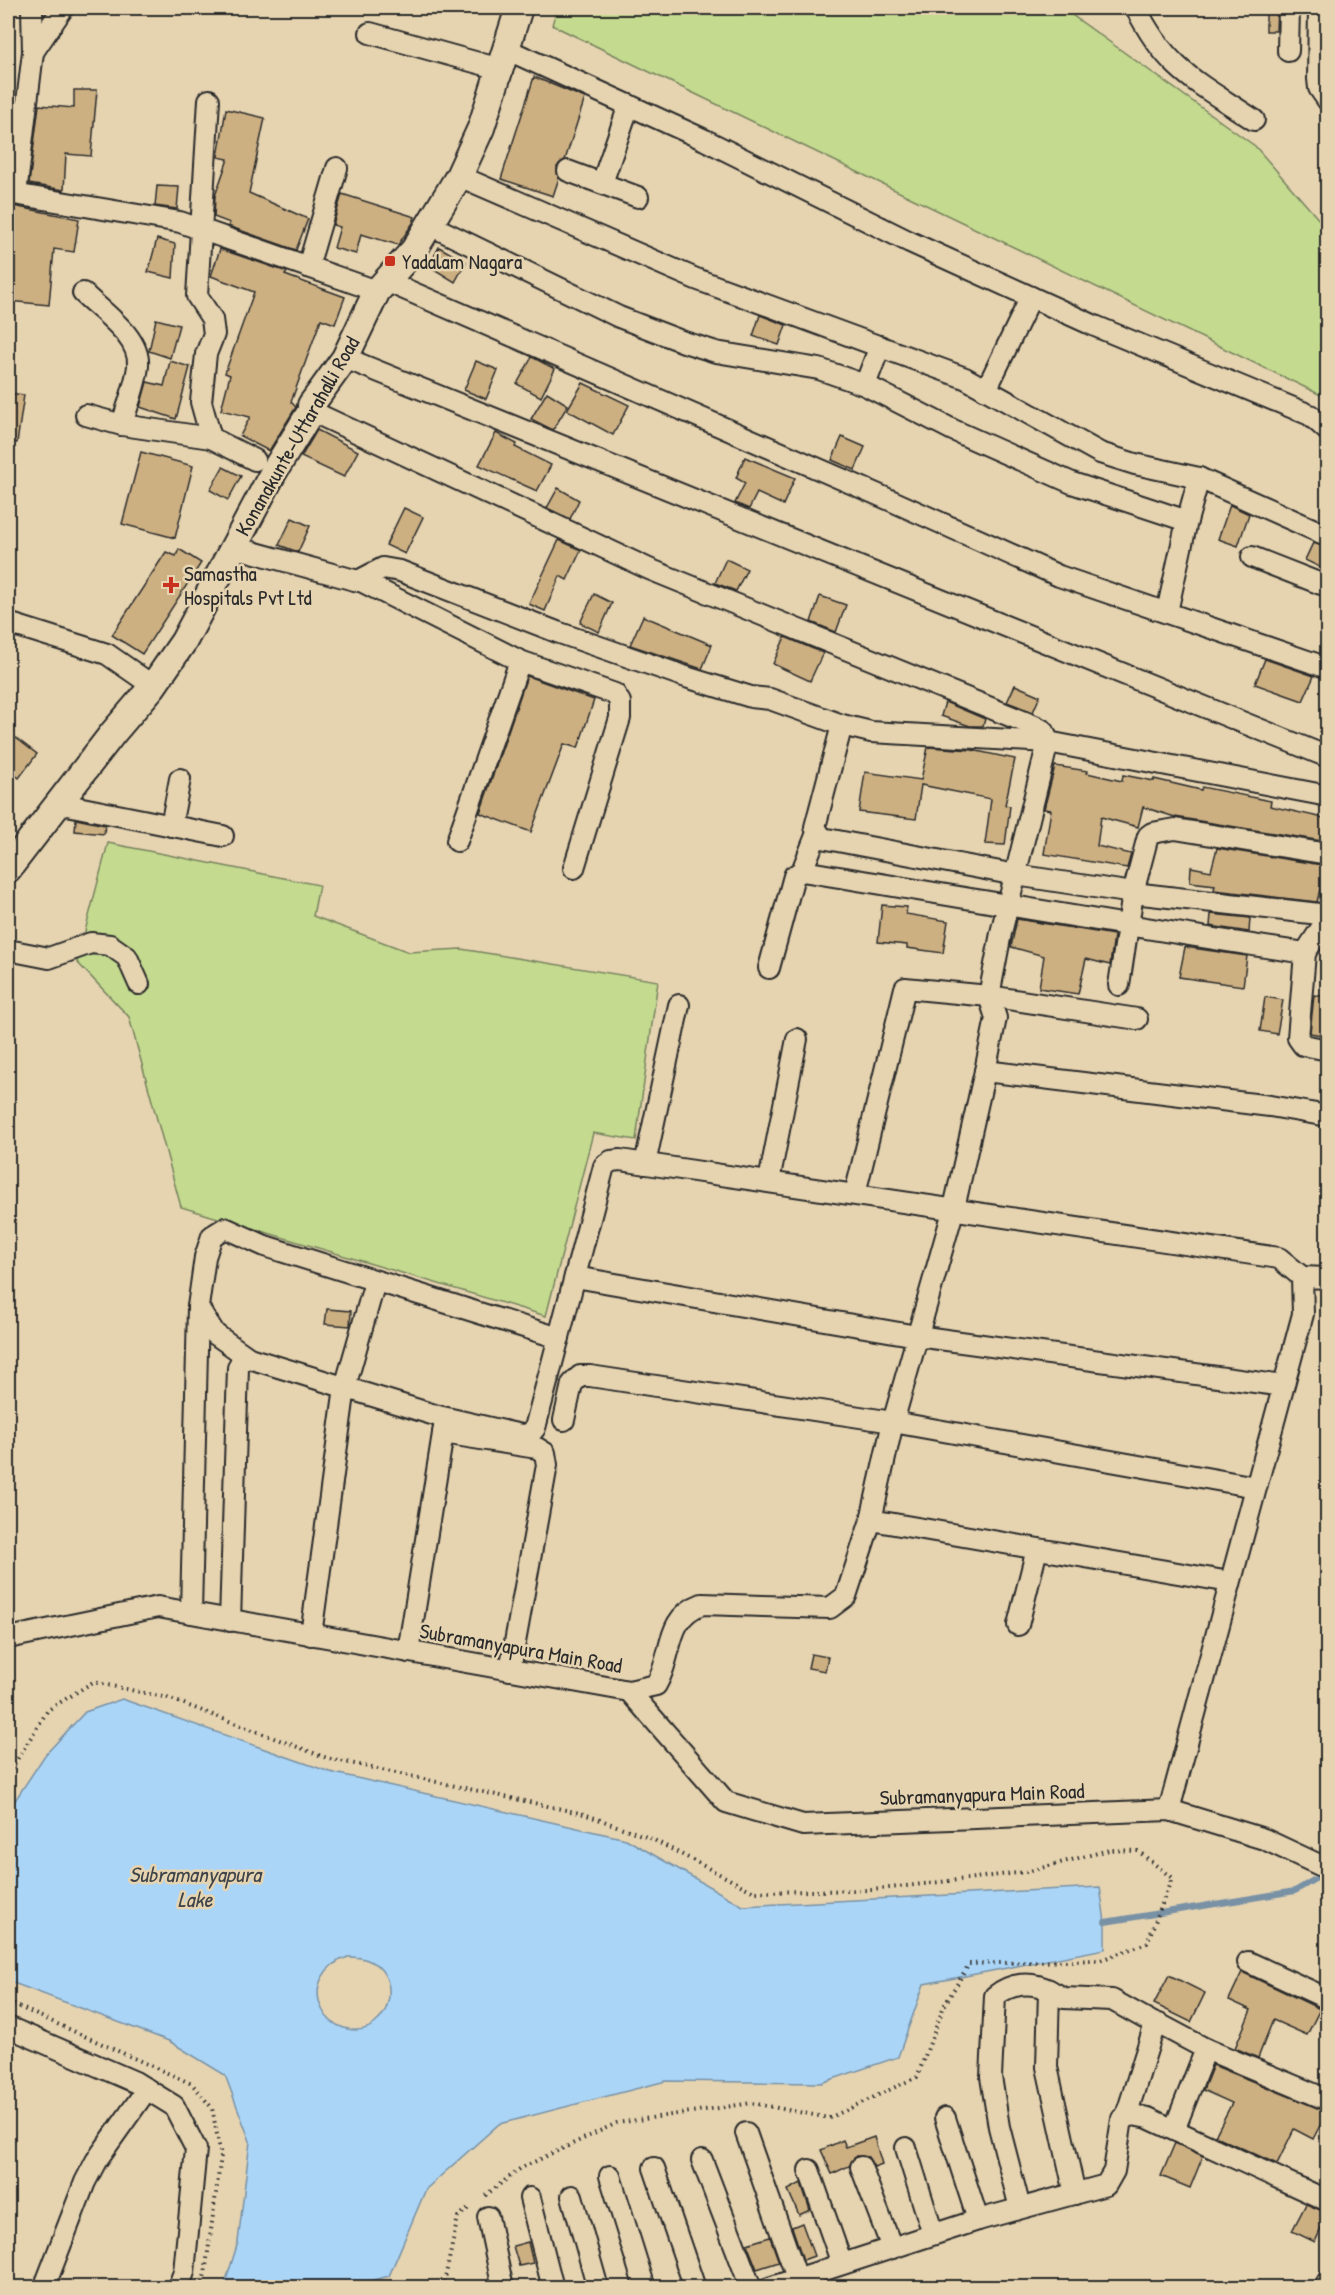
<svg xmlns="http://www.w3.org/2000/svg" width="1335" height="2295" font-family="'Patrick Hand',sans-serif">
	<rect width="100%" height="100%" fill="#e6d4b1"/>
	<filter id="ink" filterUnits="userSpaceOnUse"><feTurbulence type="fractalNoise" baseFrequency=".0167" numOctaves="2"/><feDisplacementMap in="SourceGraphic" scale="12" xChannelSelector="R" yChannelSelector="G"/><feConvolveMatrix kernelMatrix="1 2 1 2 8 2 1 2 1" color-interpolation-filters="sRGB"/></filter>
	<g filter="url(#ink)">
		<g fill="#c3da8f" stroke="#77825d" stroke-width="1.5">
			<path d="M557,8H1062L1255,146L1327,229V398L552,25Z"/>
			<path d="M108,843L319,885L313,916L409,952L461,949L658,981L636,1140L593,1133L546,1316L181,1207L129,1017L77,962Z"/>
		</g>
		<path fill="#abd5f6" stroke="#7891a5" stroke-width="1.5" fill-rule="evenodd" d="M122,1699L330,1772L626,1839L743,1906L1100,1887L1105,1922V1949L924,1984L898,2057L821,2083L666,2081L499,2124L426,2189L389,2276L349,2287H224L238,2242L250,2141L225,2075L169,2041L8,1981V1811L45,1755L85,1712ZM348,1957C412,1956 394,2044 344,2028C335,2025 327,2019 323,2011C310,1987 325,1964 348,1957Z"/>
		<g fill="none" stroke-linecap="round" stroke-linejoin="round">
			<path stroke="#7891a5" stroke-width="6" d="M1105,1922L1295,1891L1325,1873"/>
		</g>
		<g fill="#cdb082" stroke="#2b2b2b" stroke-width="1.5">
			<path d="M1266,8H1277L1276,31H1266Z"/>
			<path d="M534,77L585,98L565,160L557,167L559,178L553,196L501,179Z"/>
			<path d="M74,90H97L91,156L66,154L64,190L29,184L39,105L74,108Z"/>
			<path d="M226,109L265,118L249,193L308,219L296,250L228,226L230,223L214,217L215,196L228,159L218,157Z"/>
			<path d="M157,186L179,187L177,209L155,206Z"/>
			<path d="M342,194L415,217L413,223L398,245L361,234L356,254L334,248L340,227L333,225Z"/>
			<path d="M8,205L79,219L74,252L54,249L49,305L8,301Z"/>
			<path d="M157,239L175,244L173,278L148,272Z"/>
			<path d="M439,247L466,262L455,282L429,266Z"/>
			<path d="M220,249L287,272L285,275L345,297L335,324L321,319L291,402L296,407L269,451L240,436L250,417L221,410L230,375L225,373L254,292L211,276Z"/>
			<path d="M760,315L786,325L779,345L753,336Z"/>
			<path d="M156,319L179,325L170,358L149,351Z"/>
			<path d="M532,357L555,369L541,397L517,384Z"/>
			<path d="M170,361L190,367L176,419L140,407L147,382L164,386Z"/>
			<path d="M476,361L498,370L486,399L464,390Z"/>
			<path d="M583,383L629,405L613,435L567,410Z"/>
			<path d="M547,392L568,405L553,430L531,419Z"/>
			<path d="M8,393L24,395L17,443L8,442Z"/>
			<path d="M317,430L358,451L344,477L301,457Z"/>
			<path d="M496,433L517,444L515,447L551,465L537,491L479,465Z"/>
			<path d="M842,437L865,447L855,470L832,460Z"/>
			<path d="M141,452L193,466L175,538L122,524Z"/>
			<path d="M745,457L795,478L783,505L757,493L749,509L735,503L745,483L736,478Z"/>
			<path d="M223,467L241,476L228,500L210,490Z"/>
			<path d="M558,488L579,500L570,519L547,508Z"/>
			<path d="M1230,505L1249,514L1238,546L1218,539Z"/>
			<path d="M404,508L423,517L405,554L386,545Z"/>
			<path d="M292,518L310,526L298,552L279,545Z"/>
			<path d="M559,540L581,550L567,580L560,576L545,611L529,604Z"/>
			<path d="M1313,543L1328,548V571L1305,560Z"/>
			<path d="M179,549L201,563L142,654L112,635L166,552L176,556Z"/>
			<path d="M726,559L747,569L736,591L715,583Z"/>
			<path d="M594,594L612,603L599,632L580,623Z"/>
			<path d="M820,596L846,605L836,632L811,622Z"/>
			<path d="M643,616L712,645L702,669L630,645Z"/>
			<path d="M785,637L823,653L810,681L773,664Z"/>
			<path d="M1265,659L1314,676L1303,701L1255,684Z"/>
			<path d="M527,676L594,700L578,748L564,744L531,832L480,813Z"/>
			<path d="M1015,685L1040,696L1033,712L1007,702Z"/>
			<path d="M945,702L985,719L983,726H970L941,716Z"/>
			<path d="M8,732L37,754L19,778L8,769Z"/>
			<path d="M928,747L972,750L1015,759L1005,805L1010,806L1005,845L985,844L991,799L921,785L916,819L859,812L865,772L921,780Z"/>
			<path d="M1055,766L1088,771L1087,773L1122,781L1123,775L1154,781V779L1201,790L1202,787L1271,801L1270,806L1328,819V842L1175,817L1143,807L1138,827L1101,817L1097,846L1131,854L1127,868L1044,854L1051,810L1044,809Z"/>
			<path d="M76,819L105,825L104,834L75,831Z"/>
			<path d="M1217,848L1328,866V877L1323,876L1317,902L1214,890L1215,885L1190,882L1191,867L1211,871Z"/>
			<path d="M882,905L907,907L906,914L948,921L943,953L907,948V945L878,942Z"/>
			<path d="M1211,914L1250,918L1249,932L1210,926Z"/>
			<path d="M1017,919L1114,935L1110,965L1086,959L1078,994L1039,988L1044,956L1011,947Z"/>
			<path d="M1185,947L1247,956L1243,986L1179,977Z"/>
			<path d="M1314,995L1328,997V1036L1310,1033Z"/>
			<path d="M1265,997L1283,1000L1277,1034L1260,1031Z"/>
			<path d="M327,1309L351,1311L350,1326L325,1324Z"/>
			<path d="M811,1654L828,1657L825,1671L808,1668Z"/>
			<path d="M1242,1972L1320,2009L1307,2035L1273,2020L1258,2058L1235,2048L1251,2010L1229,2000Z"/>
			<path d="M1169,1975L1205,1993L1191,2022L1154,2004Z"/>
			<path d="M1213,2065L1327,2112L1313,2139L1294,2129L1277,2164L1215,2136L1232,2103L1203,2090Z"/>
			<path d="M874,2137L882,2164L874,2167L868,2157L857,2156L849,2166L832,2174L821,2150L843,2140L846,2147Z"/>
			<path d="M1175,2143L1203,2156L1190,2188L1161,2176Z"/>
			<path d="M801,2183L810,2210L799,2215L788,2190Z"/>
			<path d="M1306,2204L1328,2213L1315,2242L1292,2231Z"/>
			<path d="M802,2223L814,2256L803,2260L792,2227Z"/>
			<path d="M770,2237L779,2262L757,2269L747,2244Z"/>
			<path d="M528,2242L533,2263L519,2266L513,2246Z"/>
		</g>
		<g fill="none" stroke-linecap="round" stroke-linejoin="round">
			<g stroke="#2b2b2b" stroke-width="24">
				<g id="minor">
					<path d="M1136,8C1167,71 1199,83 1254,120"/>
					<path d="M1319,8L1318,79L1319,88L1328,101"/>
					<path d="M370,33L500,69"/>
					<path d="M506,49L705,140L910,242L1095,326L1310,415L1328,431"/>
					<path d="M1288,51L1289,8"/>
					<path d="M33,52L63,8"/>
					<path d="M209,100L197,296L212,319L214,334L206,354L201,402L211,438L255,460"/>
					<path d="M568,171L638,197"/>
					<path d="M459,176L696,279L965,378L1100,453L1135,464L1199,478L1328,536"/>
					<path d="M602,183L629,105"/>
					<path d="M8,193L180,222L377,291"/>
					<path d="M16,194L33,52L32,8"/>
					<path d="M430,225L619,317L684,342L716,352L819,369L865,385L953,430L1072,483L1187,521"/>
					<path d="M308,267L337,168"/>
					<path d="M386,281L890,500L1059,576L1328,668"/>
					<path d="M83,293C101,311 141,337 138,366C136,385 127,406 122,425"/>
					<path d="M345,358L1328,757"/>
					<path d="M865,385L880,346"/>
					<path d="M986,390L1031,297"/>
					<path d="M311,411L649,569L1035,726L1044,731L1048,742L1001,933L989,996L996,1018L985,1071L954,1208L893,1422L590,1376H580L572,1384L564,1420"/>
					<path d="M86,415L122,425L211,438"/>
					<path d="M234,547L358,581L383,568L400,571L557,632L689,678L751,697L770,699L842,725L871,732L1048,742L1328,796"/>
					<path d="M1252,557L1321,584L1328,583"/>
					<path d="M361,581L520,661L615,694L620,702V718L574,868"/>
					<path d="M1167,612L1187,521L1199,478"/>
					<path d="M8,623L107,654L153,686"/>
					<path d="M842,725L815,827L822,838L1016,875L1133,893L1328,915"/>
					<path d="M57,803L223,836"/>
					<path d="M171,826L180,779"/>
					<path d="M457,841L520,661"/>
					<path d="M802,871L817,833"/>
					<path d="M1328,918L1305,953L1298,1038L1303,1045L1328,1050"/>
					<path d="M8,950L49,958L91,943L110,945L127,957L139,984"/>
					<path d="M769,968L794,876L802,871C969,898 1136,928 1305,953"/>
					<path d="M1119,985L1133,893L1148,836L1152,833L1175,829L1328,854"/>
					<path d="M985,1071L1270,1106L1328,1116"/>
					<path d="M645,1164L679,1005"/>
					<path d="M769,1181L797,1039"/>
					<path d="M855,1194L905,988L989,996L1137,1019"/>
					<path d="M575,1277L917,1336L1283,1386"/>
					<path d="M1302,1277L1328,1278"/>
					<path d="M249,1358L215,1334L198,1307L205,1257L212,1236L225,1228L265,1246L559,1338"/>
					<path d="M443,1433L537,1448L545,1453L547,1465L510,1670"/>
					<path d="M1230,1582L871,1520L893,1422L1256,1487"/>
					<path d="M191,1613L198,1307"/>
					<path d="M230,1621L238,1368L241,1361L249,1358L438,1416L521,1435L530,1434L535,1428L604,1166L611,1161L620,1160L1279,1258L1302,1277L1303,1314L1169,1810"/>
					<path d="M1018,1625L1037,1549"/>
					<path d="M311,1635L345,1387L375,1282"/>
					<path d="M8,1638L158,1607L629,1691L726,1802L803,1825L1169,1810L1264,1839L1328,1869"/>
					<path d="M408,1652L445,1421"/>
					<path d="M629,1691L656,1685C674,1655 664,1618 702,1604L830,1608L846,1596L871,1520"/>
					<path d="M1248,1962L1328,1999"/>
					<path d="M1049,1990L1064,1998L1112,2000L1155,2024"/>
					<path d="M8,2027L135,2082L174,2106L196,2149L184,2272L178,2288"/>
					<path d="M1126,2116L1155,2024H1159L1206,2049"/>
					<path d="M945,2118L978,2220"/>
					<path d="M1174,2130L1206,2049L1328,2100"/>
					<path d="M746,2133L797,2278"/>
					<path d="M906,2148L933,2234"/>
					<path d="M702,2160L751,2288"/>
					<path d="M861,2167L892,2248"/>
					<path d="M654,2168L695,2288"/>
					<path d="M809,2170L842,2264"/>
					<path d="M610,2176L645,2288"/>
					<path d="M572,2196L598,2288"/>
					<path d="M530,2198L553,2288"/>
					<path d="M1020,2208L999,2127L991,2077L995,1996C1011,1983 1031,1981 1049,1990L1047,2067L1075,2194"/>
					<path d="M488,2217L503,2288"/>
					<path d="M44,2288L85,2182L96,2161L147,2089"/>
					<path d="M769,2288L978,2220L1106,2185L1114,2171L1122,2119L1133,2115L1148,2118L1328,2201"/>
					<path d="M1324,2288L1328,2281"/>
				</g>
			</g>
			<g stroke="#2b2b2b" stroke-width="30">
				<path id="major" d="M8,869L113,733L153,686L184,641L273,473L311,411V405L345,358L377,291L414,250L459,176L481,128L519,8"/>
			</g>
			<g stroke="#2b2b2b" stroke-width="4" stroke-dasharray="1.5 4.5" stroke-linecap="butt">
				<path d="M8,1774L48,1710L93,1682L168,1698L327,1758L584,1814L650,1838L754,1892L872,1890L1026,1872L1109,1850L1138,1851L1172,1878L1147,1943L1101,1960L969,1964L944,2006L917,2077L829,2118L752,2103L617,2123L521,2168L482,2198"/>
				<path d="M8,2002L192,2084L212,2108L221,2156L205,2274L201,2288"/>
				<path d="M443,2288L458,2217L471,2206"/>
			</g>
			<use href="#minor" stroke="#e6d4b1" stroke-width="20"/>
			<use href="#major" stroke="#e6d4b1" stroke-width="26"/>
		</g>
	</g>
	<g fill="#c8321e" stroke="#e6d4b1" stroke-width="2">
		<rect x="384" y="255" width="12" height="12" rx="3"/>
		<path d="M168 576h6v6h6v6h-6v6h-6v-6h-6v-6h6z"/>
	</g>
	<g text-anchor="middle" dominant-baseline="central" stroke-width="5" stroke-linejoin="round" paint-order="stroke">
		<g font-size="21" fill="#2b2b2b" stroke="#e6d4b1" text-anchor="start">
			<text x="402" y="261">Yadalam Nagara</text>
			<text x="184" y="573">Samastha<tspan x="184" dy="24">Hospitals Pvt Ltd</tspan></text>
		</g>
		<g font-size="21" fill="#2b2b2b" stroke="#e6d4b1">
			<text transform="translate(297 436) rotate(-60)">Konanakunte-Uttarahalli Road</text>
			<text transform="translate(521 1648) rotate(10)">Subramanyapura Main Road</text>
			<text transform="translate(982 1794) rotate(-2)">Subramanyapura Main Road</text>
		</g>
		<g font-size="22" font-style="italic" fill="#3e4449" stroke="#e6d4b1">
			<text x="195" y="1874">Subramanyapura<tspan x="195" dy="25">Lake</tspan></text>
		</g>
	</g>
	<rect width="1335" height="2295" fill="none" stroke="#e6d4b1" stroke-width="30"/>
	<rect x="15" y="15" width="1305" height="2265" fill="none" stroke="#2b2b2b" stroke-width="2" filter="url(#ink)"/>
</svg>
